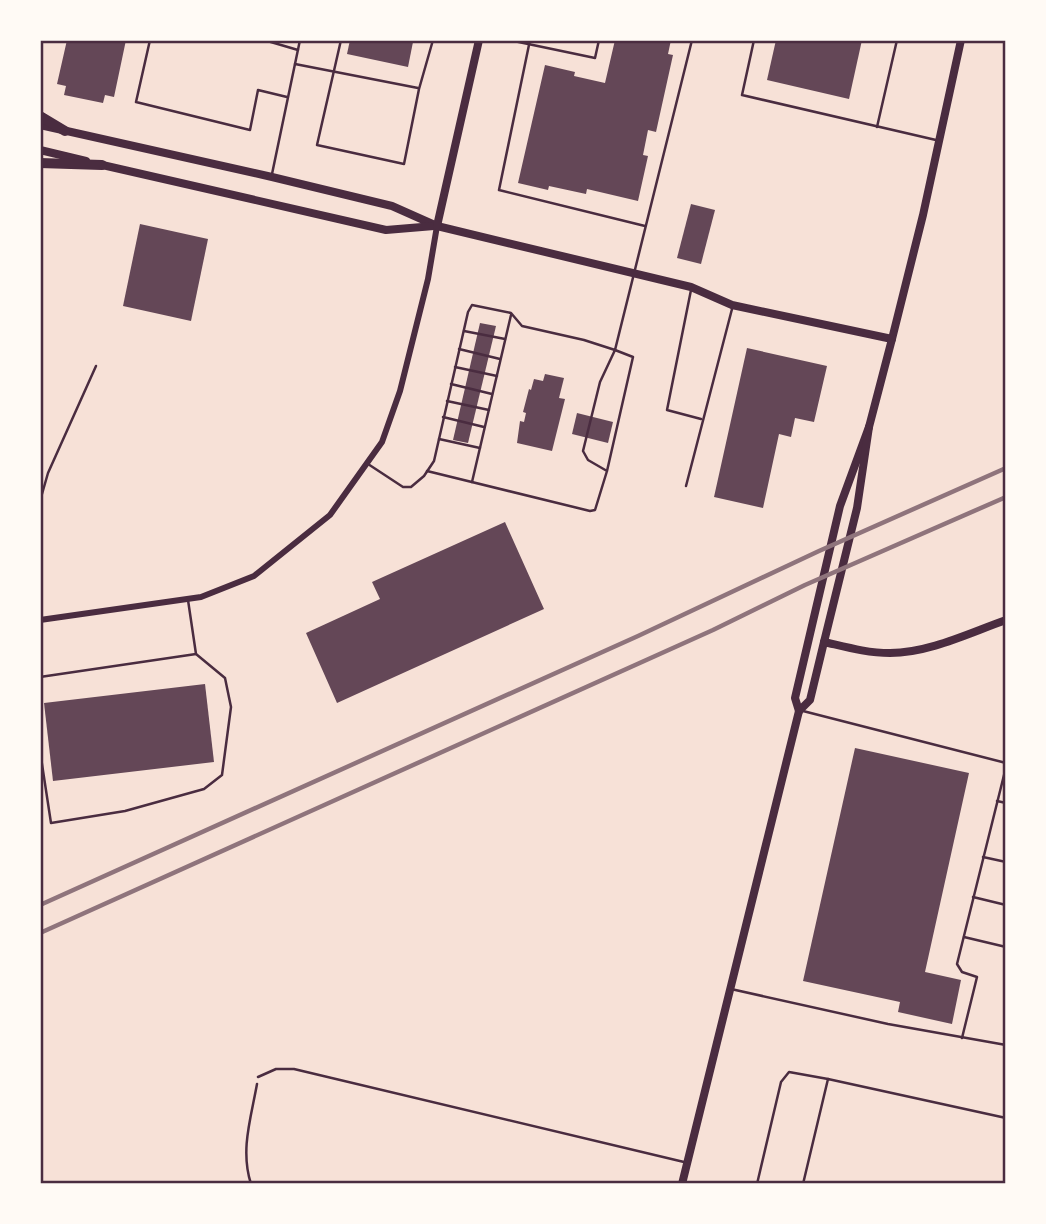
<svg xmlns="http://www.w3.org/2000/svg" width="1046" height="1224" font-family="'Exo 2',sans-serif">
	<rect width="100%" height="100%" fill="#f7e1d7"/>
	<g fill="#644757">
		<path d="M67,40H126L114,97L105,95L103,103L64,95L66,86L57,84Z"/>
		<path d="M350,40H403L413,42L408,67L347,54Z"/>
		<path d="M615,40H671L668,54L673,55L656,132L648,130L643,155L648,156L638,201L587,189L586,194L549,186L548,190L518,183L545,65L575,72L574,76L605,83Z"/>
		<path d="M776,40H862L849,99L767,80Z"/>
		<path d="M691,204L715,210L701,264L677,258Z"/>
		<path d="M140,224L208,239L191,321L123,306Z"/>
		<path d="M480,323L496,326L468,443L453,440Z"/>
		<path d="M747,348L827,366L814,422L795,418L791,437L779,434L763,508L714,497Z"/>
		<path d="M545,374L564,378L559,398L565,399L552,451L517,443L520,421L524,422L526,413L523,412L529,389L531,390L534,379L543,381Z"/>
		<path d="M577,413L613,422L608,443L572,434Z"/>
		<path d="M505,522L544,609L337,703L306,633L380,599L372,582Z"/>
		<path d="M205,684L214,762L53,781L44,703Z"/>
		<path d="M855,748L969,773L925,972L961,980L952,1024L898,1012L900,1002L803,981Z"/>
	</g>
	<g fill="none" stroke-linecap="round" stroke-linejoin="round">
		<path stroke="#4a2c40" stroke-width="2.5" d="M251,1184C240,1150 251,1118 257,1084"/>
		<g stroke="#4a2c40" stroke-width="2.5">
			<path d="M150,40L136,102L250,130L258,90L287,97"/>
			<path d="M264,40L298,50"/>
			<path d="M341,40L317,145L404,164L419,89L433,40"/>
			<path d="M509,40L595,58L599,40"/>
			<path d="M530,40L499,190L645,226"/>
			<path d="M754,40L742,95L936,140"/>
			<path d="M295,64L418,88"/>
			<path d="M877,127L897,40"/>
			<path d="M272,174L300,40"/>
			<path d="M691,290L667,410L701,419"/>
			<path d="M464,331L505,339"/>
			<path d="M459,349L500,359"/>
			<path d="M455,367L497,376"/>
			<path d="M451,384L492,394"/>
			<path d="M447,401L489,410"/>
			<path d="M443,417L484,427"/>
			<path d="M439,439L480,448"/>
			<path d="M368,464L403,487H411L424,476L434,461L468,312L472,305L511,313L522,326L584,340L615,350L692,40"/>
			<path d="M427,471L590,511L595,510L607,471L633,357L615,350L600,382L583,451L588,460L607,471"/>
			<path d="M472,482L511,315"/>
			<path d="M686,486L732,309"/>
			<path d="M40,501L48,473L96,366"/>
			<path d="M40,677L196,654"/>
			<path d="M803,711L1006,763"/>
			<path d="M40,751L51,823L125,811L204,789L222,775L231,707L225,678L196,654L188,600"/>
			<path d="M997,801L1006,803"/>
			<path d="M983,857L1006,862"/>
			<path d="M973,897L1006,905"/>
			<path d="M964,937L1006,947"/>
			<path d="M731,989L888,1024L1006,1045"/>
			<path d="M962,1038L977,977L962,972L957,964L1006,767"/>
			<path d="M258,1077L276,1069H294L684,1162"/>
			<path d="M757,1184L781,1082L789,1072L828,1079"/>
			<path d="M803,1184L828,1079L1006,1118"/>
		</g>
		<path stroke="#4a2c40" stroke-width="6" d="M40,620L201,597L254,576L330,515L382,442L400,391L428,279L437,226"/>
		<g stroke="#4a2c40" stroke-width="8">
			<path d="M40,125L272,177L392,206L437,226L691,287L732,305L892,339"/>
			<path d="M40,150L86,161"/>
			<path d="M98,164L386,230L434,226"/>
			<path d="M437,226L479,40"/>
			<path d="M824,642C846,647 867,653 890,653C929,653 969,633 1006,620"/>
			<path d="M799,711L795,698L840,506L869,427L892,339L923,215L961,40"/>
			<path d="M682,1184L799,711L810,700L824,642L857,508L869,427"/>
		</g>
		<g stroke="#4a2c40" stroke-width="10">
			<path d="M40,116L65,131"/>
			<path d="M40,163L102,165"/>
		</g>
		<g stroke="#8f747c" stroke-width="4.5">
			<path d="M40,905L638,636L819,551L1006,468"/>
			<path d="M40,933L713,630L805,585L1006,497"/>
		</g>
	</g>
	<rect width="1046" height="1224" fill="none" stroke="#fffaf5" stroke-width="84"/>
	<rect x="42" y="42" width="962" height="1140" fill="none" stroke="#4a2c40" stroke-width="2.5"/>
</svg>
